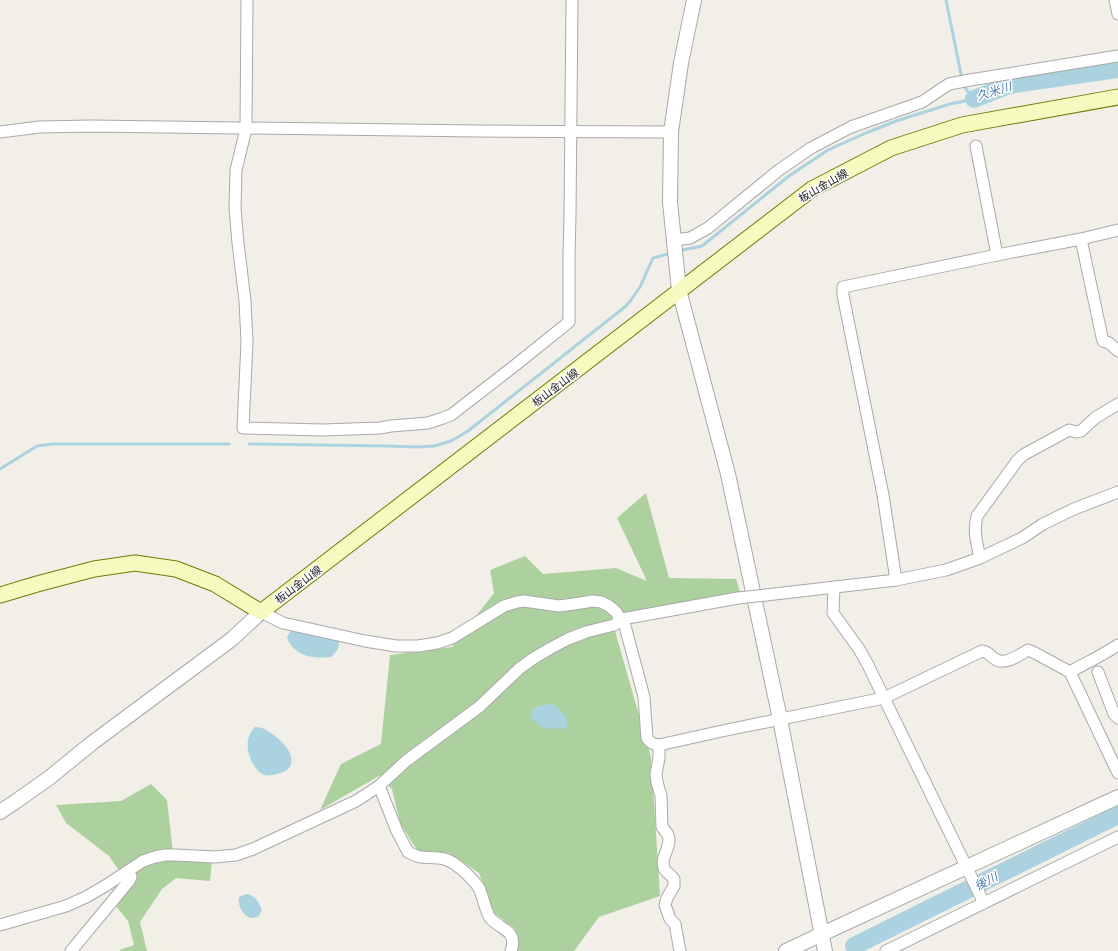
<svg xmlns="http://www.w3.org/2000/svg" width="1118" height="951" font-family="'Noto Sans','Noto Sans JP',sans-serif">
	<rect width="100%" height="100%" fill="#f2efe9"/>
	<g fill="#add19e">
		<path d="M646,493L669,578L736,579L740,592L611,617L651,757L660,896L599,917L574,951H516L519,945L514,928L494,913L479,873L449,853L418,852L400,823L392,789L379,776L320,810L341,764L381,744L390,655L452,647L494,593L490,570L525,556L543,574L616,568L647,581L617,518Z"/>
		<path d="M151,784L167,800L173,852L187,861H212L210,881L176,878L162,889L140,922L147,951H121L119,950L134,945L128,921L116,906L125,879L109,856L66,823L56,805L121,801Z"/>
	</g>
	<g fill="#aad3df">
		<path d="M294,631C309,635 324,636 338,640C341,648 336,652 331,657C313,659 293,656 287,637L290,632Z"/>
		<path d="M552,704C560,709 567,715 568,725L564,729C546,728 543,731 531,717C531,705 542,705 552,704Z"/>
		<path d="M255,727C266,727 274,735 282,742C293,753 298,770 277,774C274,775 268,776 265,775C256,773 249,758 248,750C247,740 248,735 255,727Z"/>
		<path d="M246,894C255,895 259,902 262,910L258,917C256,917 254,918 251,918C243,917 237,904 239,897Z"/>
	</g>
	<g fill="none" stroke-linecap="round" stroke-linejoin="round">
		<g stroke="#aad3df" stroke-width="3">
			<path d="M946,0L962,79"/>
			<path d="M678,251L702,246L789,176L828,150L866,133L896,121L950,104L974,99L962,84"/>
			<path d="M249,444L388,446L416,447L434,446L451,441L468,431L626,306L631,300L640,287L653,258L671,253"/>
			<path d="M0,469L37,446L52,444H229"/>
		</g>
		<g stroke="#aad3df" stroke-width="18">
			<path d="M974,99L1009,85L1118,69"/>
			<path d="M854,946L1118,815"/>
		</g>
		<g stroke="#a9a9a9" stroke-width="13">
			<g id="minor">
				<path d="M247,0L246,129L236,170L235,208L238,243L245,301L247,342L243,428L323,430L380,428L391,426L428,423L443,418L451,415L513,367L569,322V257L570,215L572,0"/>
				<path d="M1115,0L1118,14"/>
				<path d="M0,132L39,127L91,126L479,131L671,132"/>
				<path d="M976,146L997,255"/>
				<path d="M1081,239L1102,337L1103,341L1109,343L1118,351"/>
				<path d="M674,240L690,238L708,228L779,170L811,148L851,127L922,102L949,84L970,80L1118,56"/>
				<path d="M980,558C977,545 973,530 977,516L1017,461L1023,455L1069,430L1076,432L1081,431L1095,418L1118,404"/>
				<path d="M896,580L883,495L843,295V287L997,255L1081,239L1118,230"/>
				<path d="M834,587L833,613L859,649L867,663L984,903"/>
				<path d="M766,595L896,580L946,570L980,558L1022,538L1043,524L1074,509L1118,492"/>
				<path d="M261,612L283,623L365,641L396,646H418L437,643L452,638L504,606L517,602L524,601L559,606L574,604L593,601L601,602L609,606L616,612L625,626L644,697L647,738C650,743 653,744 659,745L722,731L884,698L982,651C990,652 989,656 995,659C1005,666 1019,655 1028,650L1035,653L1070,672C1086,663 1103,655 1118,645"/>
				<path d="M1070,672L1118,773"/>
				<path d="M1098,672L1114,714L1118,718"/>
				<path d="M659,745V758L656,774L657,782L661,796L662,827C664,830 667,832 668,835C673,847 658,858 665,870C667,873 672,876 674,879V886L667,898L665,905L670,919L675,924L680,951"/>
				<path d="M379,786L397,831L408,852C412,854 416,856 420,857C428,858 436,857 444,859C455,861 473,879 479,888C483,896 486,914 491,919C502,930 518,931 511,951"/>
				<path d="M0,925L66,906L86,897L105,886L143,861L155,857L165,855H175L215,857L236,855L253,849L356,801L379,786L406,761L479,707L520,668L534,658L551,648L568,639L586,632L614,625L622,619L738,598"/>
				<path d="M71,951L129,881L131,877L129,871"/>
				<path d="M886,951L1118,837"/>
			</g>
		</g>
		<g stroke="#a9a9a9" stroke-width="16">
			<g id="tertiary">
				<path d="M694,0L681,63L671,132L670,202L679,290L728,474L780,719L825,951"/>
				<path d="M0,812L15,802L49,778L92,743L232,639L261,612"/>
				<path d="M786,951L822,934L1118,797"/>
			</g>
		</g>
		<g stroke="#707d05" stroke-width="17">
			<path id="secondary" d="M0,595L37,584L94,569L135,563L176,569L215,584L261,612L812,189L891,148L962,125L1118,97"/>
		</g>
		<use href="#minor" stroke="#fff" stroke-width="11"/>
		<use href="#tertiary" stroke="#fff" stroke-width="14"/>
		<use href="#secondary" stroke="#f7fabf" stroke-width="15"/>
		<g stroke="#a9a9a9" stroke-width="13" stroke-linecap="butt">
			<path id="minor-bridge" d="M738,598L766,595"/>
		</g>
		<use href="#minor-bridge" stroke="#fff" stroke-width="11"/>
	</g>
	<g text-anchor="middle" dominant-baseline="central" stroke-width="3" stroke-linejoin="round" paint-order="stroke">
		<g font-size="11" fill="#222" stroke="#fff">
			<text transform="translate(823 185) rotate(-30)">板山金山線</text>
			<text transform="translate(555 387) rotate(-37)">板山金山線</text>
			<text transform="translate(298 584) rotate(-37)">板山金山線</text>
		</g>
		<g font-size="12" font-style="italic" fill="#4a7aab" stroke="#fff">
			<text transform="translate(994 91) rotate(-17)">久米川</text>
			<text transform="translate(986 881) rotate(-27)">後川</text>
		</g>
	</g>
</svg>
